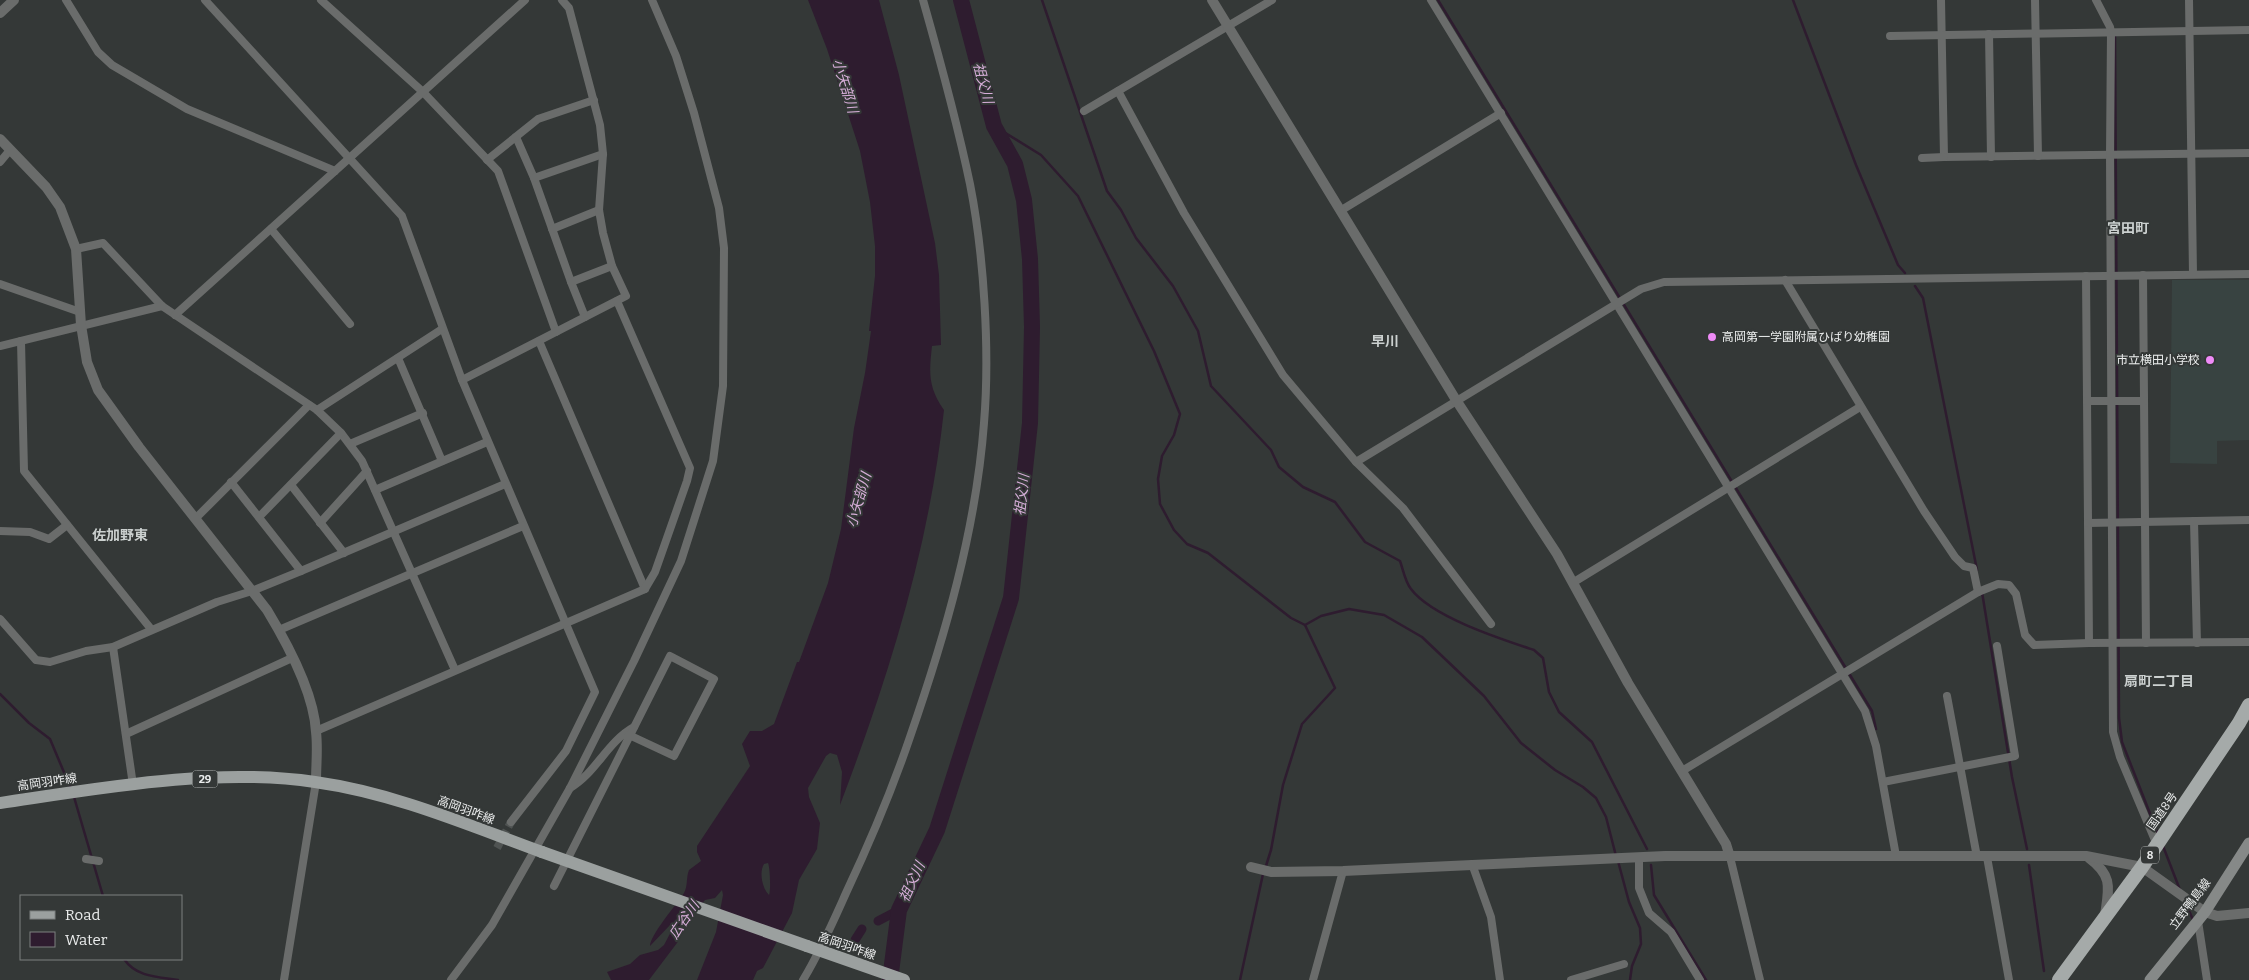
<svg xmlns="http://www.w3.org/2000/svg" width="2249" height="980" font-family="Bitter,'Noto Sans JP',serif">
	<rect width="100%" height="100%" fill="#343837"/>
	<path fill="#384341" d="M2172,280H2249V440L2217,441V464L2170,463Z"/>
	<path fill="#2e1c2f" fill-rule="evenodd" d="M808,0H879L899,75L935,243L939,275L941,345L932,346C929,373 928,387 944,410C929,548 889,676 840,805L842,772L837,755L830,753L826,756L808,788L809,797L820,823L817,849L799,880L792,913L763,968L757,971L753,980H697L716,932L723,895L722,890L715,898L705,900L694,913L677,943L649,980H611L607,972L630,964L640,955L658,950L664,945L674,926L671,924L650,946C650,935 677,904 684,893C688,886 686,877 689,870L701,861L697,852V846L750,766L742,744L750,731H762L774,724L797,662H799L828,583L841,529L854,428L865,373L871,331H869L875,276V246L870,202L860,151L827,49ZM768,863C770,867 771,891 769,895C762,888 759,872 764,864Z"/>
	<g fill="none" stroke-linecap="round" stroke-linejoin="round">
		<g stroke="#2e1c2f" stroke-width="2.5">
			<path d="M1042,0L1107,191L1121,210L1136,238L1173,286L1198,331L1211,386L1271,450L1279,467L1303,487L1335,502L1365,542L1400,561C1403,569 1405,582 1411,589C1432,617 1501,639 1534,650L1543,658L1549,692L1559,712L1592,742L1647,849"/>
			<path d="M1438,0L1872,711L1876,729"/>
			<path d="M1793,0L1856,165L1898,265L1905,273"/>
			<path d="M2115,34L2119,718L2122,742L2158,834"/>
			<path d="M994,126L1041,155L1078,196L1154,351L1180,414L1174,435L1162,456L1158,479L1160,504L1174,530L1187,544L1208,553L1291,618L1305,625L1335,688L1302,724L1283,785L1271,850L1265,869"/>
			<path d="M1915,286L1923,298L1977,570"/>
			<path d="M1982,592L2012,777L2027,849"/>
			<path d="M1305,625L1321,616L1349,609L1384,615L1422,637L1484,696L1521,743L1555,770L1583,787L1596,798L1606,817L1616,856"/>
			<path d="M0,694L29,723L50,739L71,789"/>
			<path d="M74,797L103,896"/>
			<path d="M2163,846L2180,890"/>
			<path d="M1618,861L1629,902L1640,928L1641,944L1632,966L1630,980"/>
			<path d="M1651,865L1654,895L1706,980"/>
			<path d="M2029,865L2044,971"/>
			<path d="M2186,904L2194,922"/>
			<path d="M124,959C136,977 158,977 178,980"/>
			<path d="M1240,980L1263,874"/>
		</g>
		<g stroke="#2e1c2f" stroke-width="9">
			<path d="M878,921L899,910"/>
			<path d="M855,940L862,929"/>
		</g>
		<path stroke="#2e1c2f" stroke-width="16" d="M890,980L899,910L937,830L1011,598L1030,423L1032,327L1030,259L1024,200L1015,164L994,126L961,0"/>
		<path stroke="#4f5352" stroke-width="8" stroke-dasharray="8 4" stroke-linecap="butt" d="M497,848L511,822"/>
		<g stroke="#6a6c6b" stroke-width="8">
			<path d="M66,0L98,52L112,65L187,109L335,171"/>
			<path d="M205,0L402,216L462,380L595,692L566,751L511,822"/>
			<path d="M321,0L423,92L498,171L556,332"/>
			<path d="M1431,0L1865,711L1876,746L1896,856"/>
			<path d="M1941,0L1944,157L2249,153"/>
			<path d="M2035,0L2038,156"/>
			<path d="M2096,0L2110,27L2111,32L2110,155L2113,732L2120,757L2157,845"/>
			<path d="M2189,0L2193,274"/>
			<path d="M1989,34L1991,157"/>
			<path d="M1890,36L2249,30"/>
			<path d="M1118,91L1184,213L1283,375L1356,462L1403,508L1491,624"/>
			<path d="M1084,111L1272,0"/>
			<path d="M516,137L534,178L571,282"/>
			<path d="M1922,158L1944,157"/>
			<path d="M487,160L538,119L594,100"/>
			<path d="M0,162L10,150"/>
			<path d="M534,178L603,154"/>
			<path d="M1340,211L1501,113"/>
			<path d="M271,229L350,324"/>
			<path d="M552,229L599,210"/>
			<path d="M76,249L103,243L162,306L317,410L341,433L362,461L455,670"/>
			<path d="M2143,275L2146,643"/>
			<path d="M2086,276L2089,643"/>
			<path d="M1785,280L1924,511L1955,557L1964,566L1973,568L1978,592"/>
			<path d="M0,284L80,312"/>
			<path d="M175,315L525,0"/>
			<path d="M585,317L571,282L612,266"/>
			<path d="M21,341L24,471L151,629"/>
			<path d="M539,341L645,589"/>
			<path d="M0,346L162,306"/>
			<path d="M398,358L442,461"/>
			<path d="M462,380L626,296L612,266L603,233L599,210L603,154L600,125L569,8L562,0"/>
			<path d="M2087,401H2144"/>
			<path d="M317,410L442,329"/>
			<path d="M350,444L423,413"/>
			<path d="M1356,462L1641,289L1664,282L2249,274"/>
			<path d="M231,482L301,571"/>
			<path d="M291,485L344,553"/>
			<path d="M375,490L487,442"/>
			<path d="M259,517L341,433"/>
			<path d="M196,518L309,405"/>
			<path d="M2194,521L2197,643"/>
			<path d="M320,523L367,471"/>
			<path d="M2088,523L2249,520"/>
			<path d="M0,531L30,532L49,539L67,525"/>
			<path d="M1574,582L1860,407"/>
			<path d="M0,619L36,660L50,662L86,651L113,647L217,602L252,591L301,571L505,484"/>
			<path d="M279,630L523,526"/>
			<path d="M113,647L133,785"/>
			<path d="M1947,696L1977,857"/>
			<path d="M316,731L645,589L655,572L687,481L690,468L617,301"/>
			<path d="M126,734L292,658"/>
			<path d="M1682,771L1978,592L1998,584L2009,585L2016,594L2025,635L2034,645L2089,643L2249,642"/>
			<path d="M1883,782L2015,756L1997,646"/>
			<path d="M570,788C596,773 607,742 634,727"/>
			<path d="M1639,857V888L1649,913L1671,932L1700,980"/>
			<path d="M1730,857L1760,980"/>
			<path d="M1987,857L2009,980"/>
			<path d="M86,859L99,861"/>
			<path d="M1472,864L1491,917L1500,980"/>
			<path d="M554,886L670,656L714,679L674,756L629,735"/>
			<path d="M2198,921L2207,980"/>
			<path d="M284,980L316,782"/>
			<path d="M451,980L492,925L570,788L634,661L681,561L713,461L723,386L724,248L719,208L694,113L676,56L652,0"/>
			<path d="M803,980C820,952 833,922 846,893C870,842 892,790 910,737C945,636 976,530 984,423C990,351 984,255 970,184C957,122 940,60 923,0"/>
			<path d="M1313,980L1343,871"/>
			<path d="M1571,980L1624,964"/>
		</g>
		<g stroke="#6a6c6b" stroke-width="10">
			<path d="M1212,0L1456,400L1557,554L1628,683L1726,844L1730,857"/>
			<path d="M0,13L14,0"/>
			<path d="M0,139L46,187L60,207L76,249L81,325L87,362L98,390L139,447L267,610C287,643 314,693 316,732C318,748 316,765 316,782"/>
			<path d="M2089,858C2113,876 2109,887 2105,915"/>
			<path d="M1251,867L1271,872L1343,871L1665,856H2086L2142,867L2205,912L2217,916L2249,913"/>
		</g>
		<path stroke="#868988" stroke-width="11" d="M2150,980L2205,912L2249,843"/>
		<g stroke="#9ba09f" stroke-width="12">
			<path d="M0,803C101,788 214,767 315,782C394,793 468,825 542,852"/>
			<path d="M807,946L904,980"/>
		</g>
		<path stroke="#a5aaa9" stroke-width="14" d="M2059,980L2142,867L2239,723L2249,705"/>
		<path stroke="#9ba09f" stroke-width="12" d="M542,852L807,946"/>
	</g>
	<g fill="#ef8bf7" stroke="#343837" stroke-width="2">
		<circle cx="1712" cy="337" r="5"/>
		<circle cx="2210" cy="360" r="5"/>
	</g>
	<g text-anchor="middle" dominant-baseline="central" stroke-width="4" stroke-linejoin="round" paint-order="stroke">
		<g fill="#343837" stroke="#b4b7b6" stroke-width="1">
			<rect x="192.5" y="770.5" width="25" height="17" rx="4"/>
			<rect x="2141" y="846.5" width="18" height="17" rx="4"/>
		</g>
		<g font-size="11" font-weight="bold" fill="#ebeded">
			<text x="205" y="779">29</text>
			<text x="2150" y="855">8</text>
		</g>
		<g font-size="12" fill="#ebeded" stroke="#343837" text-anchor="start">
			<text x="1722" y="337">高岡第一学園附属ひばり幼稚園</text>
			<text x="2200" y="360" text-anchor="end">市立横田小学校</text>
		</g>
		<g font-size="12" fill="#ebeded" stroke="#343837">
			<text transform="translate(47 782) rotate(-8)">高岡羽咋線</text>
			<text transform="translate(466 810) rotate(20)">高岡羽咋線</text>
			<text transform="translate(2162 811) rotate(-55)">国道8号</text>
			<text transform="translate(2190 904) rotate(-53)">立野鴨島線</text>
			<text transform="translate(847 946) rotate(19)">高岡羽咋線</text>
		</g>
		<g font-size="14" font-style="italic" fill="#d7aed9" stroke="#343837">
			<text transform="translate(983 83) rotate(75)">祖父川</text>
			<text transform="translate(845 86) rotate(73)">小矢部川</text>
			<text transform="translate(1022 495) rotate(-84)">祖父川</text>
			<text transform="translate(859 500) rotate(-74)">小矢部川</text>
			<text transform="translate(912 882) rotate(-65)">祖父川</text>
			<text transform="translate(684 920) rotate(-56)">広谷川</text>
		</g>
		<g font-size="14" font-weight="bold" fill="#cbd0cf" stroke="#343837">
			<text x="2128" y="228">宮田町</text>
			<text x="1385" y="341">早川</text>
			<text x="120" y="535">佐加野東</text>
			<text x="2159" y="681">扇町二丁目</text>
		</g>
	</g>
	<rect x="20" y="895" width="162" height="65" fill="#343837" stroke="#7d8080"/>
	<rect x="30" y="911" width="25" height="8" fill="#9ba09f" stroke="#7d8080"/>
	<text x="65" y="920" font-size="15" fill="#ebeded">Road</text>
	<rect x="30" y="932" width="25" height="15" fill="#2e1c2f" stroke="#7d8080"/>
	<text x="65" y="945" font-size="15" fill="#ebeded">Water</text>
</svg>
